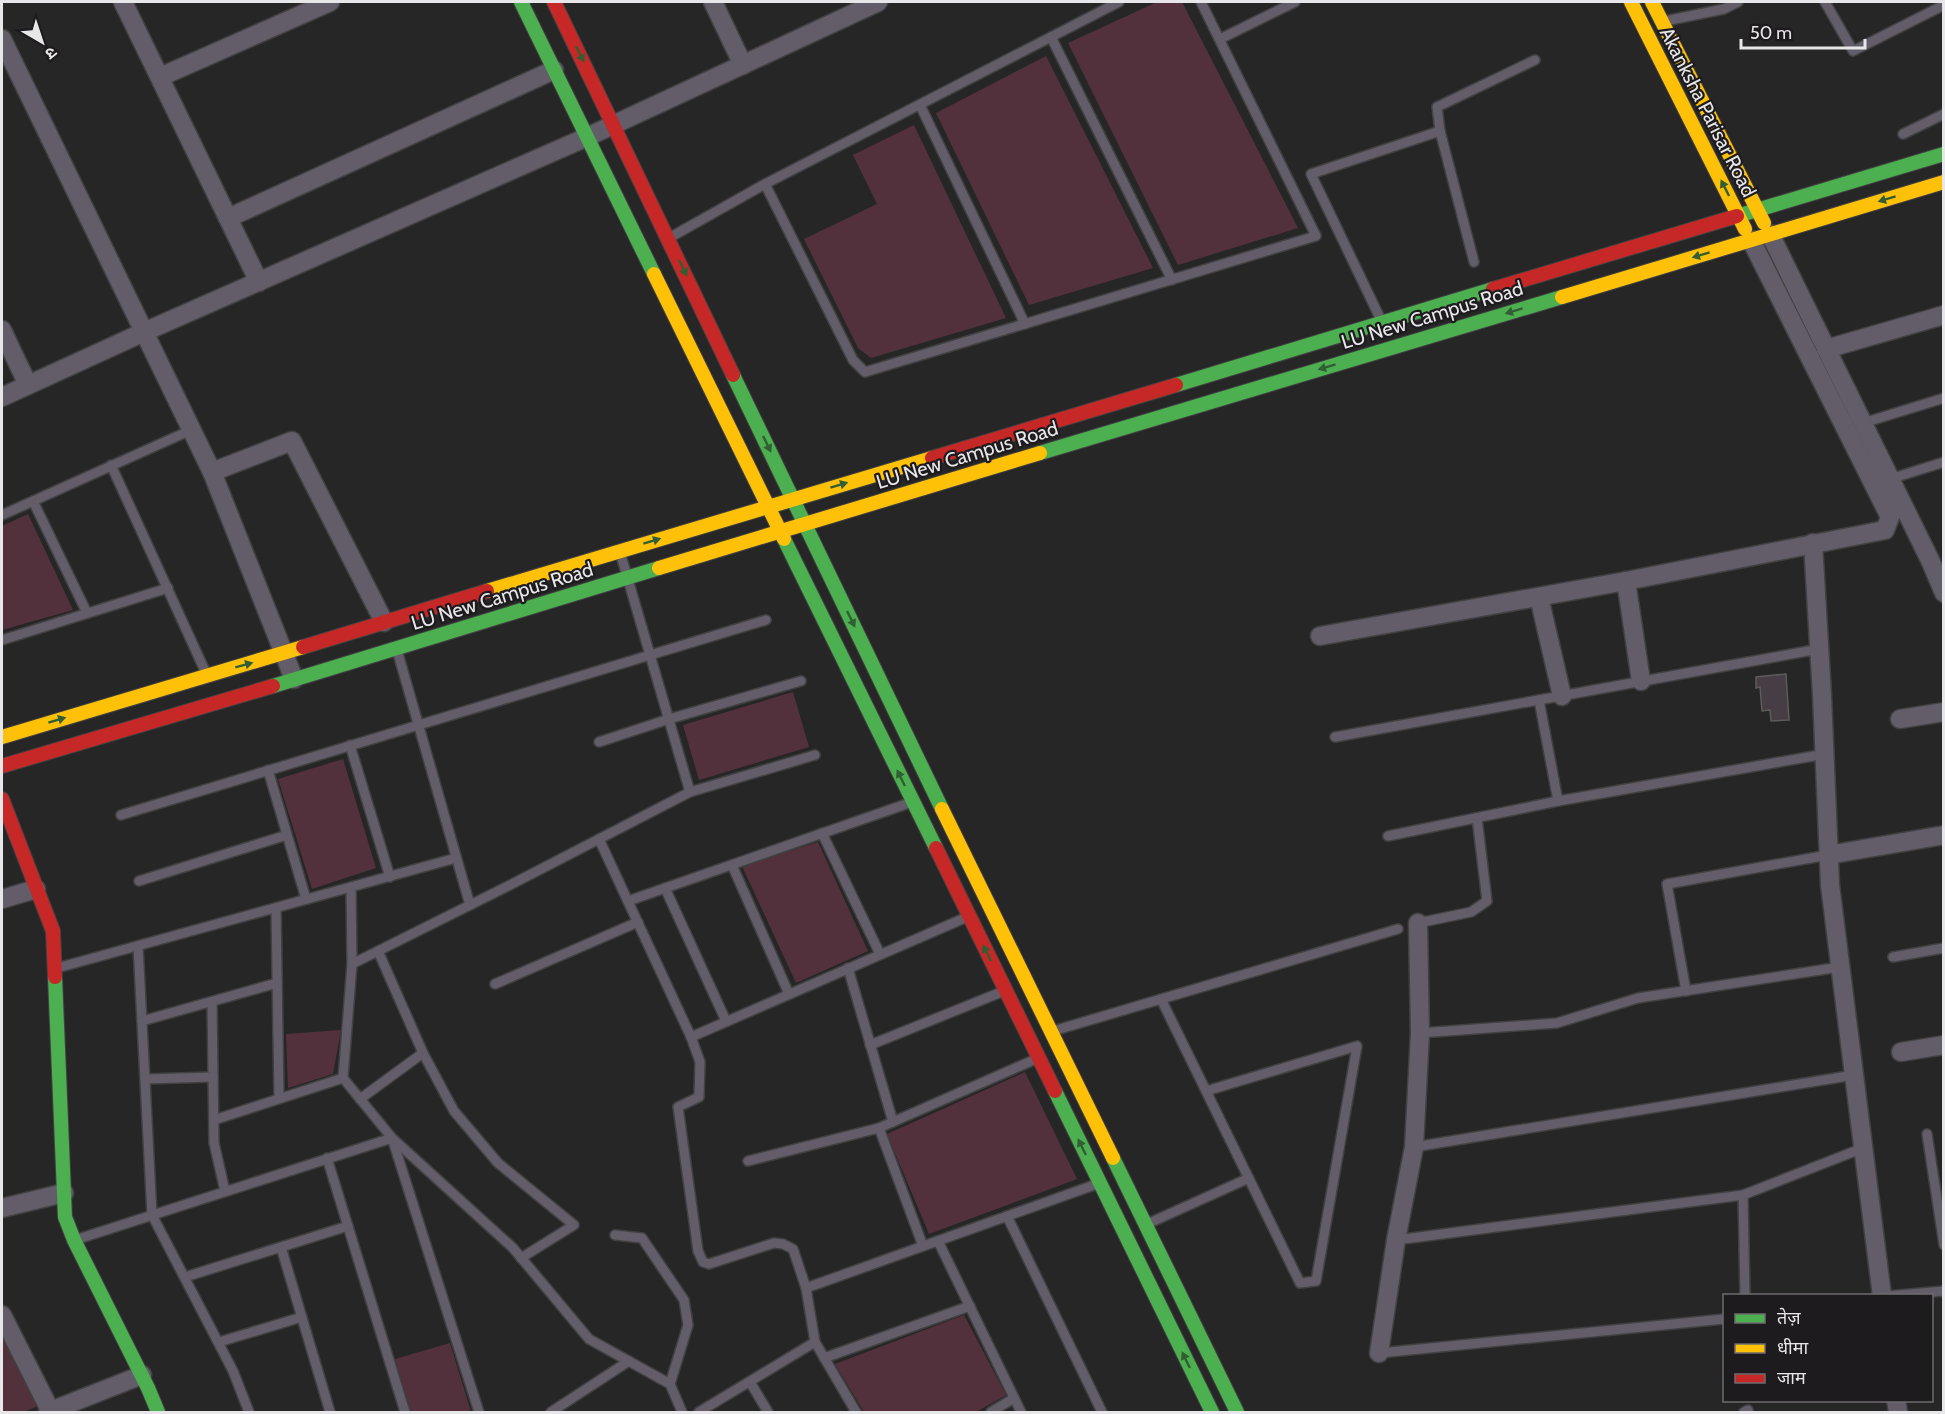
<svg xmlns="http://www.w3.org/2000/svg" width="1945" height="1414" font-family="Cabin,'Noto Sans Devanagari',sans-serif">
	<rect width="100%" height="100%" fill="#262626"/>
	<g fill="#52313d">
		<path d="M1157,2H1182L1298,228L1178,265L1068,43Z"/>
		<path d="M1046,56L1153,268L1029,305L936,113Z"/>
		<path d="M914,125L1006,318L871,358L858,348L804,239L877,204L853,155Z"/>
		<path d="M28,514L73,610L2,630V526Z"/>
		<path d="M793,692L809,747L699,780L683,725Z"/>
		<path d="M343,759L376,868L312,889L278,779Z"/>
		<path d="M818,842L868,951L796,983L742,866Z"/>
		<path d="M341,1030L333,1074L288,1088L286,1034Z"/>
		<path d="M1025,1072L1077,1179L929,1234L887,1134Z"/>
		<path d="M964,1315L1006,1395L976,1412H864L835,1364Z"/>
		<path d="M2,1335L38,1406L24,1412H2Z"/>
		<path d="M450,1343L471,1412H411L395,1359Z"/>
	</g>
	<path fill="#473d44" stroke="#5c5c5c" stroke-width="1.5" d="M1786,674L1789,720L1771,721L1770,710L1762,711L1760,687L1756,688V677Z"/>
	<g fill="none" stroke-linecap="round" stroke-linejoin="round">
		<g stroke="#414141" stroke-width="12">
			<g id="lane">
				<path d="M1825,2L1853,51L1944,5"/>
				<path d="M1665,21L1724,9L1738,2"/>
				<path d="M1051,37L1172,280"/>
				<path d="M1220,39L1295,2"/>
				<path d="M920,105L1025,324"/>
				<path d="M1903,134L1944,114"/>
				<path d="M765,184L853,360L865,372L1316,236L1201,2"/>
				<path d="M669,238L765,184L1119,2"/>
				<path d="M1474,262L1440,131L1437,107L1535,60"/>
				<path d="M1381,320L1311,174L1440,131"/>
				<path d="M1863,423L1944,398"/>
				<path d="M111,465L206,673"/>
				<path d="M1890,479L1944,462"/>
				<path d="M33,501L87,613"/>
				<path d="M2,515L191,430"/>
				<path d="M620,552L690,792"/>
				<path d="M2,640L168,588"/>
				<path d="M397,650L470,905"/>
				<path d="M1539,700L1558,801"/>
				<path d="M1335,737L1819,649"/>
				<path d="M599,742L669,719L801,681"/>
				<path d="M350,745L390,877"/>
				<path d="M268,770L306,899"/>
				<path d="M121,815L766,620"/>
				<path d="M822,833L880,954"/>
				<path d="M1388,836L1558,801L1825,754"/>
				<path d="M599,839L691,1037L700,1062L699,1097L678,1107L698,1251L703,1262L709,1264L774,1243L783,1244L793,1249L806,1288"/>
				<path d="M732,865L789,994"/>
				<path d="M139,881L287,835"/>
				<path d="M351,887L352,964L343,1078L392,1138L513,1248L589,1339L670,1384L682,1412"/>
				<path d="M665,888L726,1021"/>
				<path d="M628,901L912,802"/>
				<path d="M276,908L279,1098"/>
				<path d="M1418,923L1471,912L1487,901L1477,818"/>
				<path d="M138,946L152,1215L233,1371L249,1412"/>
				<path d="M378,951L423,1053L454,1111L498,1163L574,1225L521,1258"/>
				<path d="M1893,957L1944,948"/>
				<path d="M352,964L512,884L690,792L815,755"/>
				<path d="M57,968L456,858"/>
				<path d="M848,968L893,1122"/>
				<path d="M495,984L638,922"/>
				<path d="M1686,991L1667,884L1828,855"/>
				<path d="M1161,999L1300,1283L1316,1281L1357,1046L1206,1091"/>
				<path d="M212,1002L214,1143L225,1191"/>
				<path d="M142,1021L277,983"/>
				<path d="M1053,1031L1398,929"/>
				<path d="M1420,1033L1557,1023L1638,998L1840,967"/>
				<path d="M691,1037L967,917"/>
				<path d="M870,1045L1004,991"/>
				<path d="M145,1079L213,1077"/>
				<path d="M360,1099L423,1053"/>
				<path d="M214,1120L343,1078"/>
				<path d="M879,1128L923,1246"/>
				<path d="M1927,1134L1944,1245"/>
				<path d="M1414,1147L1854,1075"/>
				<path d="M327,1158L405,1412"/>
				<path d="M748,1161L879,1128L1036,1059"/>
				<path d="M1743,1195L1745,1296"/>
				<path d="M1007,1216L1102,1412"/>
				<path d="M1147,1224L1249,1178"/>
				<path d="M615,1235L642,1238L684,1300L688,1325L670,1384"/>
				<path d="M75,1240L392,1138L479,1412"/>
				<path d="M1396,1240L1743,1195L1863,1148"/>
				<path d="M938,1241L1021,1412"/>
				<path d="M281,1247L330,1412"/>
				<path d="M185,1277L348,1226"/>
				<path d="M1887,1296L1944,1291"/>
				<path d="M219,1342L302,1317"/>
				<path d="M815,1342L856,1412"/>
				<path d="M1379,1353L1724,1319"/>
				<path d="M824,1358L970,1306"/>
				<path d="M750,1382L768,1412"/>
				<path d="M551,1412L629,1361"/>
				<path d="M699,1412L815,1342L806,1288L1097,1184"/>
				<path d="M991,1412L1014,1398"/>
				<path d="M1744,1412L1748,1410"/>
			</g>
		</g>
		<g stroke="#414141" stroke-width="21">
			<g id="street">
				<path d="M123,2L259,282"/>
				<path d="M713,2L743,65"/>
				<path d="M2,39L212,472L294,679"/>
				<path d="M160,77L330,2"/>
				<path d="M228,218L554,70"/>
				<path d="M1770,234L1930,560L1944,593"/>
				<path d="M2,330L28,385"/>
				<path d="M1826,349L1944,315"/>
				<path d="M2,397L144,332L587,137L878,2"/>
				<path d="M212,472L292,441L384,622"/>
				<path d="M1813,543L1822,695L1830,885L1882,1296"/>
				<path d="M1626,581L1641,681"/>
				<path d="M1539,597L1562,696"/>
				<path d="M1320,636L1626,581L1885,530L1890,517L1751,240"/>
				<path d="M1900,719L1944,712"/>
				<path d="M1828,855L1944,835"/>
				<path d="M2,899L36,889"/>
				<path d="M1901,1052L1944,1045"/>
				<path d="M2,1208L64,1193"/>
				<path d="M2,1315L51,1412"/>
				<path d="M1379,1353L1396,1240L1414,1147L1420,1033L1418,923"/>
				<path d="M1896,1400L1898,1412"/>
				<path d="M48,1412L142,1375"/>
			</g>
		</g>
		<g stroke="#414141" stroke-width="16">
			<g id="fast">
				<path d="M521,2L654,274"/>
				<path d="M1737,216L1944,154"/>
				<path d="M733,375L942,809"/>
				<path d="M1176,385L1493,289"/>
				<path d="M1040,453L1562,297"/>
				<path d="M784,539L936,848"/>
				<path d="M273,686L659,568"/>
				<path d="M55,977L65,1217L74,1240L148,1388L158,1412"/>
				<path d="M1055,1091L1212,1412"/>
				<path d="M1113,1158L1237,1412"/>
			</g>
		</g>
		<g stroke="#414141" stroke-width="16">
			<g id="slow">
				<path d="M1631,2L1745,229"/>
				<path d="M1652,2L1764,223"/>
				<path d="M654,274L784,539"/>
				<path d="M1562,297L1944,182"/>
				<path d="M659,568L1040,453"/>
				<path d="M487,591L932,458"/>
				<path d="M2,737L303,647"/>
				<path d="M942,809L1113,1158"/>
			</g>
		</g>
		<g stroke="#414141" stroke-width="16">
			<g id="jam">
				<path d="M554,2L733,375"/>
				<path d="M1493,289L1737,216"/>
				<path d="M932,458L1176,385"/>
				<path d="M303,647L487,591"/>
				<path d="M2,766L273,686"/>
				<path d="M2,799L53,931L55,977"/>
				<path d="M936,848L1055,1091"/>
			</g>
		</g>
		<use href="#lane" stroke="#625d69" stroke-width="9"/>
		<use href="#street" stroke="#625d69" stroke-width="18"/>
		<use href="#fast" stroke="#4caf50" stroke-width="14"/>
		<use href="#slow" stroke="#ffc107" stroke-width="14"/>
		<use href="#jam" stroke="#c62828" stroke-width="14"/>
	</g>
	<defs><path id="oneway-solid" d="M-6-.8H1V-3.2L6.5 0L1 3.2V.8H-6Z" transform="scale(1.5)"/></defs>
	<g fill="#325e34">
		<use href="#oneway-solid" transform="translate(580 54) rotate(64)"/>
		<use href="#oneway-solid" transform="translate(1725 188) rotate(-117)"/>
		<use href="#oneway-solid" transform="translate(1887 199) rotate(163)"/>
		<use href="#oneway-solid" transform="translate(1701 255) rotate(163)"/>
		<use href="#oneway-solid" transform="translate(683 268) rotate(64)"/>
		<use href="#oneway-solid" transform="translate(1514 311) rotate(163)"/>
		<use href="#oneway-solid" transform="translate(1327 367) rotate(163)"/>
		<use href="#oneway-solid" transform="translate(767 444) rotate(64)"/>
		<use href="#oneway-solid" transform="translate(839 485) rotate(-17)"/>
		<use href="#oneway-solid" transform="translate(652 541) rotate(-17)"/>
		<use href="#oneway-solid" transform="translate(851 619) rotate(64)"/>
		<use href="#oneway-solid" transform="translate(244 665) rotate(-15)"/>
		<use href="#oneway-solid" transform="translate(57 720) rotate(-17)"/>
		<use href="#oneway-solid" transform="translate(901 778) rotate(-116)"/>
		<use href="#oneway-solid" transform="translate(987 953) rotate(-116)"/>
		<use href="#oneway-solid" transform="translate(1082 1147) rotate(-116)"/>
		<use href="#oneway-solid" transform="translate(1186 1360) rotate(-116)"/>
	</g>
	<g text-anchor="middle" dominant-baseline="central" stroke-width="4.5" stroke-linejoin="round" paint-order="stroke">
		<g font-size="20" fill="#e7e6e8" stroke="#1d1b1d">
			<text transform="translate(1708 112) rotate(63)">Akanksha Parisar Road</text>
			<text transform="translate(1432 315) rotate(-17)">LU New Campus Road</text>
			<text transform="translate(967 455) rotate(-17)">LU New Campus Road</text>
			<text transform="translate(502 596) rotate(-17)">LU New Campus Road</text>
		</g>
	</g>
	<rect width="1945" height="1414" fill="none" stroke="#e7e6e8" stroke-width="6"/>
	<rect x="1723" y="1294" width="210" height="108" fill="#1d1b1d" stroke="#6e6c6e" stroke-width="1.5"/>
	<rect x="1735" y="1314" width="30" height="9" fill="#4caf50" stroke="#6e6c6e" stroke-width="1.5"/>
	<text x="1777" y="1324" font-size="18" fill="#e7e6e8">तेज़</text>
	<rect x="1735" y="1344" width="30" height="9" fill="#ffc107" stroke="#6e6c6e" stroke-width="1.5"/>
	<text x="1777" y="1354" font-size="18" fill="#e7e6e8">धीमा</text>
	<rect x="1735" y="1374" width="30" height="9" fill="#c62828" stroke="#6e6c6e" stroke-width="1.5"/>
	<text x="1777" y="1384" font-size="18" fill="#e7e6e8">जाम</text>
	<g transform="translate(42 42) rotate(141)" stroke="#1d1b1d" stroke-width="4.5" paint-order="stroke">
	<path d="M0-4.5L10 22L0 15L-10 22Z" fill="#e7e6e8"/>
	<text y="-9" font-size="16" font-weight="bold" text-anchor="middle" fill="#e7e6e8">उ</text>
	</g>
	<path d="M1741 39v9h124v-9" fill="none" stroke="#e7e6e8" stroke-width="3"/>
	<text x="1750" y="39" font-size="18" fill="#e7e6e8" stroke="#1d1b1d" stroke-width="4.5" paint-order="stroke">50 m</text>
</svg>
